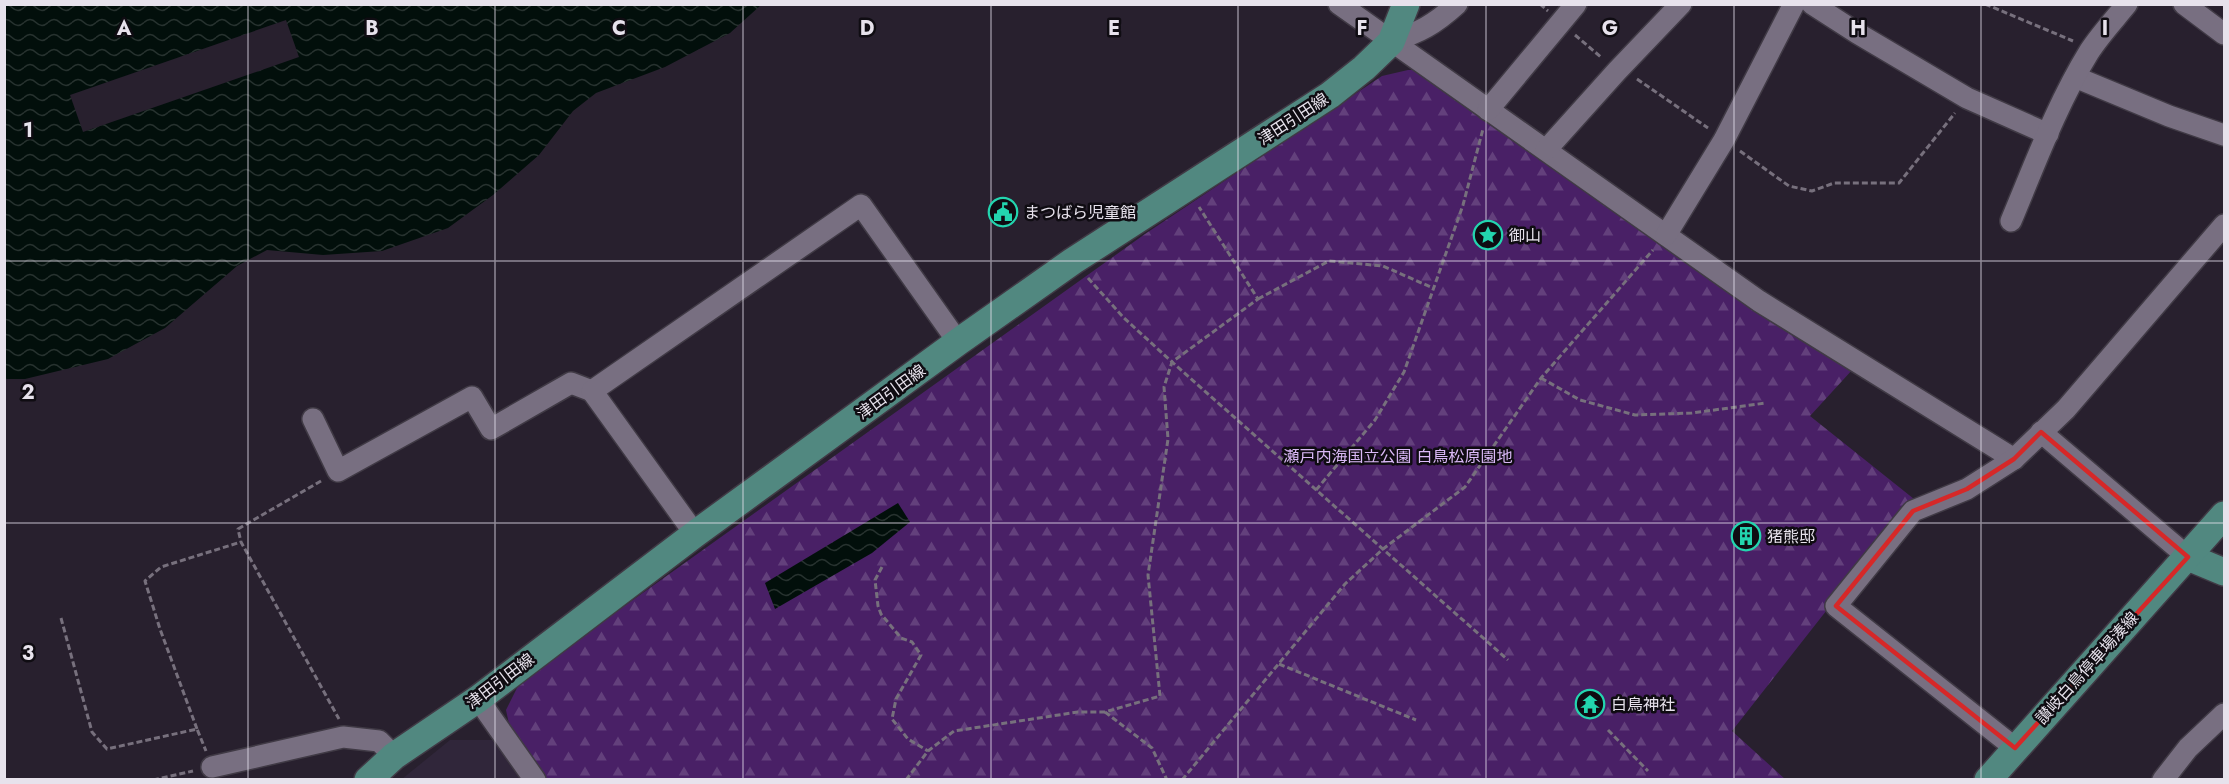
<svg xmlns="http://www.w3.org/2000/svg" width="2229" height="784" font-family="Jost,'Noto Sans JP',sans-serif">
	<defs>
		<pattern id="forest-firs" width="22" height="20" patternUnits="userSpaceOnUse" patternTransform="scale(1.5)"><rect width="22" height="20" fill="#492066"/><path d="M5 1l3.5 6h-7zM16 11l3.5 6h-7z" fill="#63407c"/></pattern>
		<pattern id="water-waves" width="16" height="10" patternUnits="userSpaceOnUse" patternTransform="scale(1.5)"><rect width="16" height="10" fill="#020f0b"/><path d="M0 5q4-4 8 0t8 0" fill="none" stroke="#27322f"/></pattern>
	</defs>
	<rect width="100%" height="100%" fill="#28202e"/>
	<path fill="#30263a" d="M450,740H493L520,779H402Z"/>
	<path fill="url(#forest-firs)" d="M1408,70H1416C1559,174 1705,272 1853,369L1810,416L1914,499L1732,731L1785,779H544L511,733L506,710L521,680L1145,234L1382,76Z"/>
	<g fill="url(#water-waves)">
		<path d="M5,5H761L730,33L665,67L596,93L573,111L539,155L493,195L448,228L382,251L323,255L267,250L237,266L165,328L108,359L25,379H5Z"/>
		<path d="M898,503L910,522L872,553L775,609L765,583Z"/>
	</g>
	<path fill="#28202e" d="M286,20L299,57L83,132L70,95Z"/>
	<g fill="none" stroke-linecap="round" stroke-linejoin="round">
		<g stroke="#403a45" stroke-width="24">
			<g id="minor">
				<path d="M1339,4L1759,301L2014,459"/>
				<path d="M1812,4L1857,33L1967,98L2048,134"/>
				<path d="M2184,4L2224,34"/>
				<path d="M1391,42C1420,32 1434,25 1457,4"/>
				<path d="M2075,77L2169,116L2224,135"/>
				<path d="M1488,110L1576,4"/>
				<path d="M1546,150L1617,71L1681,4"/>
				<path d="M2011,221C2035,164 2057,104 2089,52C2100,35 2114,20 2127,4"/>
				<path d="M1666,235L1724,140L1794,4"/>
				<path d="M313,419L338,471L472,397L491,429L571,383L592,391"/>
				<path d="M2041,432L2188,557"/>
				<path d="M695,534L592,391L861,205L958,342"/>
				<path d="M478,699L535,780"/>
				<path d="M2015,748L1836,606L1913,511L1967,489L2014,459L2066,409L2224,225"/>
				<path d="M212,767L343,737L379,741L394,756"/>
				<path d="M2163,780L2188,748L2224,714"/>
			</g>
		</g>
		<g stroke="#403a45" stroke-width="30">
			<g id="major">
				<path d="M2188,557L2224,572"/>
				<path d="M368,780L394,756L478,699L695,534L958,342L1073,261L1330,95L1364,68L1391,42L1406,4"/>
				<path d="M1988,780L2224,515"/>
			</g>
		</g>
		<g stroke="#77707d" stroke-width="3" stroke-dasharray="6 3" stroke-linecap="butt">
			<path d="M1540,4L1548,11"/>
			<path d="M1985,4L2073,41"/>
			<path d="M1575,35L1602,58"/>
			<path d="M1637,79L1708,128"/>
			<path d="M1740,151L1789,186L1812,191L1834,183H1899L1955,113"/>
			<path d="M1088,278L1124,318L1172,362L1508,660"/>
			<path d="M1258,299L1329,261L1383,266L1433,288"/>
			<path d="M1541,378L1580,400L1635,415L1692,413L1766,403"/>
			<path d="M321,481L238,529L241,542L339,719"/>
			<path d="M1316,490L1375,420L1404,372L1463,205L1483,129"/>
			<path d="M882,567L875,580L878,606L881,614L901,638L912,642L921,655L896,699L892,719L908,739L928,751"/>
			<path d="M61,618L92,732L107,749L197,729L206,751"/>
			<path d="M1279,664L1416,720"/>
			<path d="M1105,712L1152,748L1167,780"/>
			<path d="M197,729L160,629L145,581L161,567L241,542"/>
			<path d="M1608,730L1648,771"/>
			<path d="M153,780L193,771"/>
			<path d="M906,780L928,751L954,731L1078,712H1105L1160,696L1148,575L1168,439L1164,387L1172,362L1258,299L1199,207"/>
			<path d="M1182,780L1345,584L1383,549L1465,487L1541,378L1653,250"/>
		</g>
		<use href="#minor" stroke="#786f81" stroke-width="21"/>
		<use href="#major" stroke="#518880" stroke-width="27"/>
	</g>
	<path fill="none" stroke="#d62828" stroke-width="4.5" stroke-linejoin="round" d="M2041,432L2188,557L2015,748L1836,606L1913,511L1967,489L2014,459Z"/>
	<path fill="none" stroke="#e7e2ec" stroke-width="1.5" stroke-opacity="0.55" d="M248,4V780M495,4V780M743,4V780M991,4V780M1238,4V780M1486,4V780M1734,4V780M1981,4V780M4,261H2224M4,523H2224"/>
	<defs>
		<g id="civic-ring" transform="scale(1.5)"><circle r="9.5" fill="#0f0c12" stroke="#23d5af" stroke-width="1.5"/><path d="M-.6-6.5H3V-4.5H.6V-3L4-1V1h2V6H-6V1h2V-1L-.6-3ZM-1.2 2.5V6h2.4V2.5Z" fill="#23d5af"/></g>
		<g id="sight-ring" transform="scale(1.5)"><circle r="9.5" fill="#0f0c12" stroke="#23d5af" stroke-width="1.5"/><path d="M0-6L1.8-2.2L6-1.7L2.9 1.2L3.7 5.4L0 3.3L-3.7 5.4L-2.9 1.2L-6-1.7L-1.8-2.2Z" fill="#23d5af"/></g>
		<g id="building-ring" transform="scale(1.5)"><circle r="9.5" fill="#0f0c12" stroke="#23d5af" stroke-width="1.5"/><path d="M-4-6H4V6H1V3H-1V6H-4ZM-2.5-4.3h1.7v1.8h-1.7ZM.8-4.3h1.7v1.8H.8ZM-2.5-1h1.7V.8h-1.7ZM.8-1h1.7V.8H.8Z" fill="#23d5af"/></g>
		<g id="temple-ring" transform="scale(1.5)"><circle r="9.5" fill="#0f0c12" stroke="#23d5af" stroke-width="1.5"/><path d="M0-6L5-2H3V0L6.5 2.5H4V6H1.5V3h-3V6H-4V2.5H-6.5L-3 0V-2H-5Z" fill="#23d5af"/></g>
	</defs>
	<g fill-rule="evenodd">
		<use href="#civic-ring" x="1003" y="212"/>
		<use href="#sight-ring" x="1488" y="235"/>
		<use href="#building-ring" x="1746" y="536"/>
		<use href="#temple-ring" x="1590" y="704"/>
	</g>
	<g text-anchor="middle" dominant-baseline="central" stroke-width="5" stroke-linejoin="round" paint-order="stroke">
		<g font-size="16" fill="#e7e2ec" stroke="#0f0c12">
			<text transform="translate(1293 119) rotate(-33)">津田引田線</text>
			<text transform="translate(891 392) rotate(-36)">津田引田線</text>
			<text transform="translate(2087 668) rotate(-48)">讃岐白鳥停車場湊線</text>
			<text transform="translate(500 681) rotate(-37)">津田引田線</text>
		</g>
		<g font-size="16" fill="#e7e2ec" stroke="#0f0c12" text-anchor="start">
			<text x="1024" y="212">まつばら児童館</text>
			<text x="1509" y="235">御山</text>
			<text x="1767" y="536">猪熊邸</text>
			<text x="1611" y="704">白鳥神社</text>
		</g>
		<g font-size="16" fill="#dab9f7" stroke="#0f0c12">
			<text x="1398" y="456">瀬戸内海国立公園 白鳥松原園地</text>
		</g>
	</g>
	<g font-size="20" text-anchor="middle" font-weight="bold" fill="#e7e2ec" stroke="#0f0c12" stroke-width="5" stroke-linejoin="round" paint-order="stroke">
		<text x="124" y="35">A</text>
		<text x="372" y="35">B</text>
		<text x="619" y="35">C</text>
		<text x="867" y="35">D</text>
		<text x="1114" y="35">E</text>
		<text x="1362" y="35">F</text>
		<text x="1610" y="35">G</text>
		<text x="1858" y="35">H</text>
		<text x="2105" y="35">I</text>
		<text x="28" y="137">1</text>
		<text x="28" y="399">2</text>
		<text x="28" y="660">3</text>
	</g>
	<rect width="2229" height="784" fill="none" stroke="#e7e2ec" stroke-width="12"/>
</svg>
